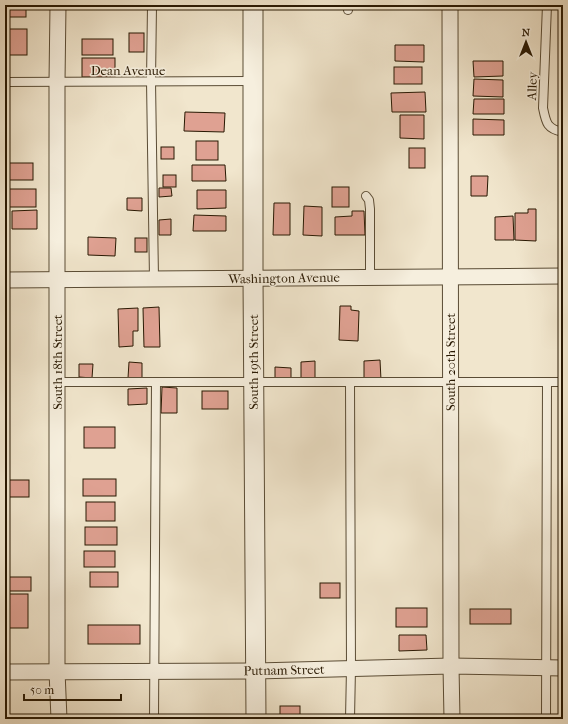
<svg xmlns="http://www.w3.org/2000/svg" width="568" height="724" font-family="'IM FELL French Canon',serif">
	<rect width="100%" height="100%" fill="#f1e6cd"/>
	<filter id="stains"><feTurbulence type="fractalNoise" baseFrequency=".005" numOctaves="4"/><feColorMatrix values="0 0 0 0 .2 0 0 0 0 .09 0 0 0 0 .02 0 0 0 .5 -.17"/></filter>
	<radialGradient id="worn" r=".72"><stop offset=".6" stop-color="#630" stop-opacity="0"/><stop offset="1" stop-color="#630" stop-opacity=".3"/></radialGradient>
	<g fill="#dfa192" stroke="#281802">
		<rect x="9" y="5" width="17" height="12"/>
		<rect x="6" y="29" width="21" height="26"/>
		<rect x="129" y="33" width="15" height="19"/>
		<rect x="82" y="39" width="31" height="16"/>
		<path d="M395,45H424V62L395,61Z"/>
		<rect x="82" y="58" width="33" height="19"/>
		<path d="M473,61H503V76L474,77Z"/>
		<rect x="394" y="67" width="28" height="17"/>
		<path d="M474,79L503,80V97L473,96Z"/>
		<path d="M425,92L426,112H392L391,93Z"/>
		<path d="M474,99H504V114H473Z"/>
		<path d="M185,112L225,113L224,132L184,131Z"/>
		<path d="M400,115H424V139L400,138Z"/>
		<path d="M473,119L504,120V135H473Z"/>
		<rect x="196" y="141" width="22" height="19"/>
		<rect x="161" y="147" width="13" height="12"/>
		<rect x="409" y="148" width="16" height="20"/>
		<rect x="5" y="163" width="28" height="17"/>
		<path d="M192,165H225L226,181H192Z"/>
		<rect x="163" y="175" width="13" height="12"/>
		<path d="M471,176H488L487,196H471Z"/>
		<rect x="332" y="187" width="17" height="20"/>
		<path d="M159,188H171L172,196L159,197Z"/>
		<rect x="6" y="189" width="30" height="18"/>
		<path d="M197,190H226V208L197,209Z"/>
		<path d="M127,198H142V211L127,210Z"/>
		<path d="M274,203H290V235H273Z"/>
		<path d="M304,206L322,207V236L303,235Z"/>
		<path d="M528,209H536V241L515,240V213H528Z"/>
		<path d="M37,210V229H12V211Z"/>
		<path d="M352,211H364L365,235H335V217L352,216Z"/>
		<path d="M194,215L226,216V231H193Z"/>
		<path d="M513,216L514,240H495V217Z"/>
		<path d="M171,219V235H159V220Z"/>
		<path d="M88,237L116,238L115,256L88,255Z"/>
		<rect x="135" y="238" width="12" height="14"/>
		<path d="M340,306H351V310L359,311L358,341L339,340Z"/>
		<path d="M159,307L160,347H144L143,308Z"/>
		<path d="M138,308V331H133V346L119,347L118,309Z"/>
		<path d="M380,360L381,380H364V361Z"/>
		<path d="M315,361V379H301V362Z"/>
		<path d="M129,362L142,363V378H128Z"/>
		<path d="M79,364H93L92,378L79,377Z"/>
		<path d="M275,367L291,368V378H275Z"/>
		<path d="M162,387L177,388V413H161Z"/>
		<path d="M147,388V404L128,405V389Z"/>
		<rect x="202" y="391" width="26" height="18"/>
		<rect x="84" y="427" width="31" height="21"/>
		<rect x="83" y="479" width="33" height="17"/>
		<rect x="8" y="480" width="21" height="17"/>
		<rect x="86" y="502" width="29" height="19"/>
		<rect x="85" y="527" width="32" height="18"/>
		<rect x="84" y="551" width="31" height="16"/>
		<rect x="90" y="572" width="28" height="15"/>
		<rect x="5" y="577" width="26" height="14"/>
		<rect x="320" y="583" width="20" height="15"/>
		<rect x="5" y="594" width="23" height="34"/>
		<rect x="396" y="608" width="31" height="19"/>
		<rect x="470" y="609" width="41" height="15"/>
		<rect x="88" y="625" width="52" height="19"/>
		<path d="M399,635H426L427,650L399,651Z"/>
		<rect x="280" y="706" width="20" height="13"/>
	</g>
	<g fill="none" stroke-linecap="round" stroke-linejoin="round">
		<g stroke="#5a4c35" stroke-width="10">
			<g id="service">
				<path d="M152,5L151,81L154,279"/>
				<path d="M547,5L543,108C546,123 547,129 563,132"/>
				<path d="M348,10V5"/>
				<path d="M5,82L252,81"/>
				<path d="M366,196L369,200L370,209V277"/>
				<path d="M57,382H563"/>
				<path d="M350,382L351,668L350,719"/>
				<path d="M154,719L156,382"/>
				<path d="M546,719L547,382"/>
			</g>
		</g>
		<g stroke="#5a4c35" stroke-width="17">
			<g id="minor">
				<path d="M58,5L57,82V671L59,719"/>
				<path d="M450,5L451,666L452,719"/>
				<path d="M5,280L563,276"/>
				<path d="M5,672L256,671L451,666L563,668"/>
			</g>
		</g>
		<g stroke="#5a4c35" stroke-width="21">
			<path id="tertiary" d="M253,5V278L256,719"/>
		</g>
		<use href="#service" stroke="#f6efde" stroke-width="8"/>
		<use href="#minor" stroke="#f6efde" stroke-width="15"/>
		<use href="#tertiary" stroke="#f6efde" stroke-width="19"/>
	</g>
	<g text-anchor="middle" dominant-baseline="central" stroke-width="3" stroke-linejoin="round" paint-order="stroke">
		<g font-size="13" fill="#281802" stroke="#f6efde">
			<text x="128" y="70">Dean Avenue</text>
			<text transform="translate(532 86) rotate(-88)">Alley</text>
			<text transform="translate(284 278) rotate(-1)">Washington Avenue</text>
			<text transform="translate(57 362) rotate(-90)">South 18th Street</text>
			<text transform="translate(253 362) rotate(-90)">South 19th Street</text>
			<text transform="translate(450 362) rotate(-90)">South 20th Street</text>
			<text transform="translate(284 670) rotate(-1)">Putnam Street</text>
		</g>
	</g>
	<rect width="568" height="724" fill="none" stroke="#f1e6cd" stroke-width="20"/>
	<rect x="6" y="6" width="556" height="712" fill="none" stroke="#281802" stroke-width="2"/>
	<rect x="10" y="10" width="548" height="704" fill="none" stroke="#281802"/>
	<g transform="translate(526 42)" stroke="#f6efde" stroke-width="3" paint-order="stroke">
	<path d="M0-3L7 15L0 10L-7 15Z" fill="#281802"/>
	<text y="-6" font-size="11" font-weight="bold" text-anchor="middle" fill="#281802">N</text>
	</g>
	<path d="M24 694v6h97v-6" fill="none" stroke="#281802" stroke-width="2"/>
	<text x="30" y="694" font-size="12" fill="#281802" stroke="#f6efde" stroke-width="3" paint-order="stroke">50 m</text>
	<rect width="100%" height="100%" filter="url(#stains)"/>
	<rect width="100%" height="100%" fill="url(#worn)"/>
</svg>
